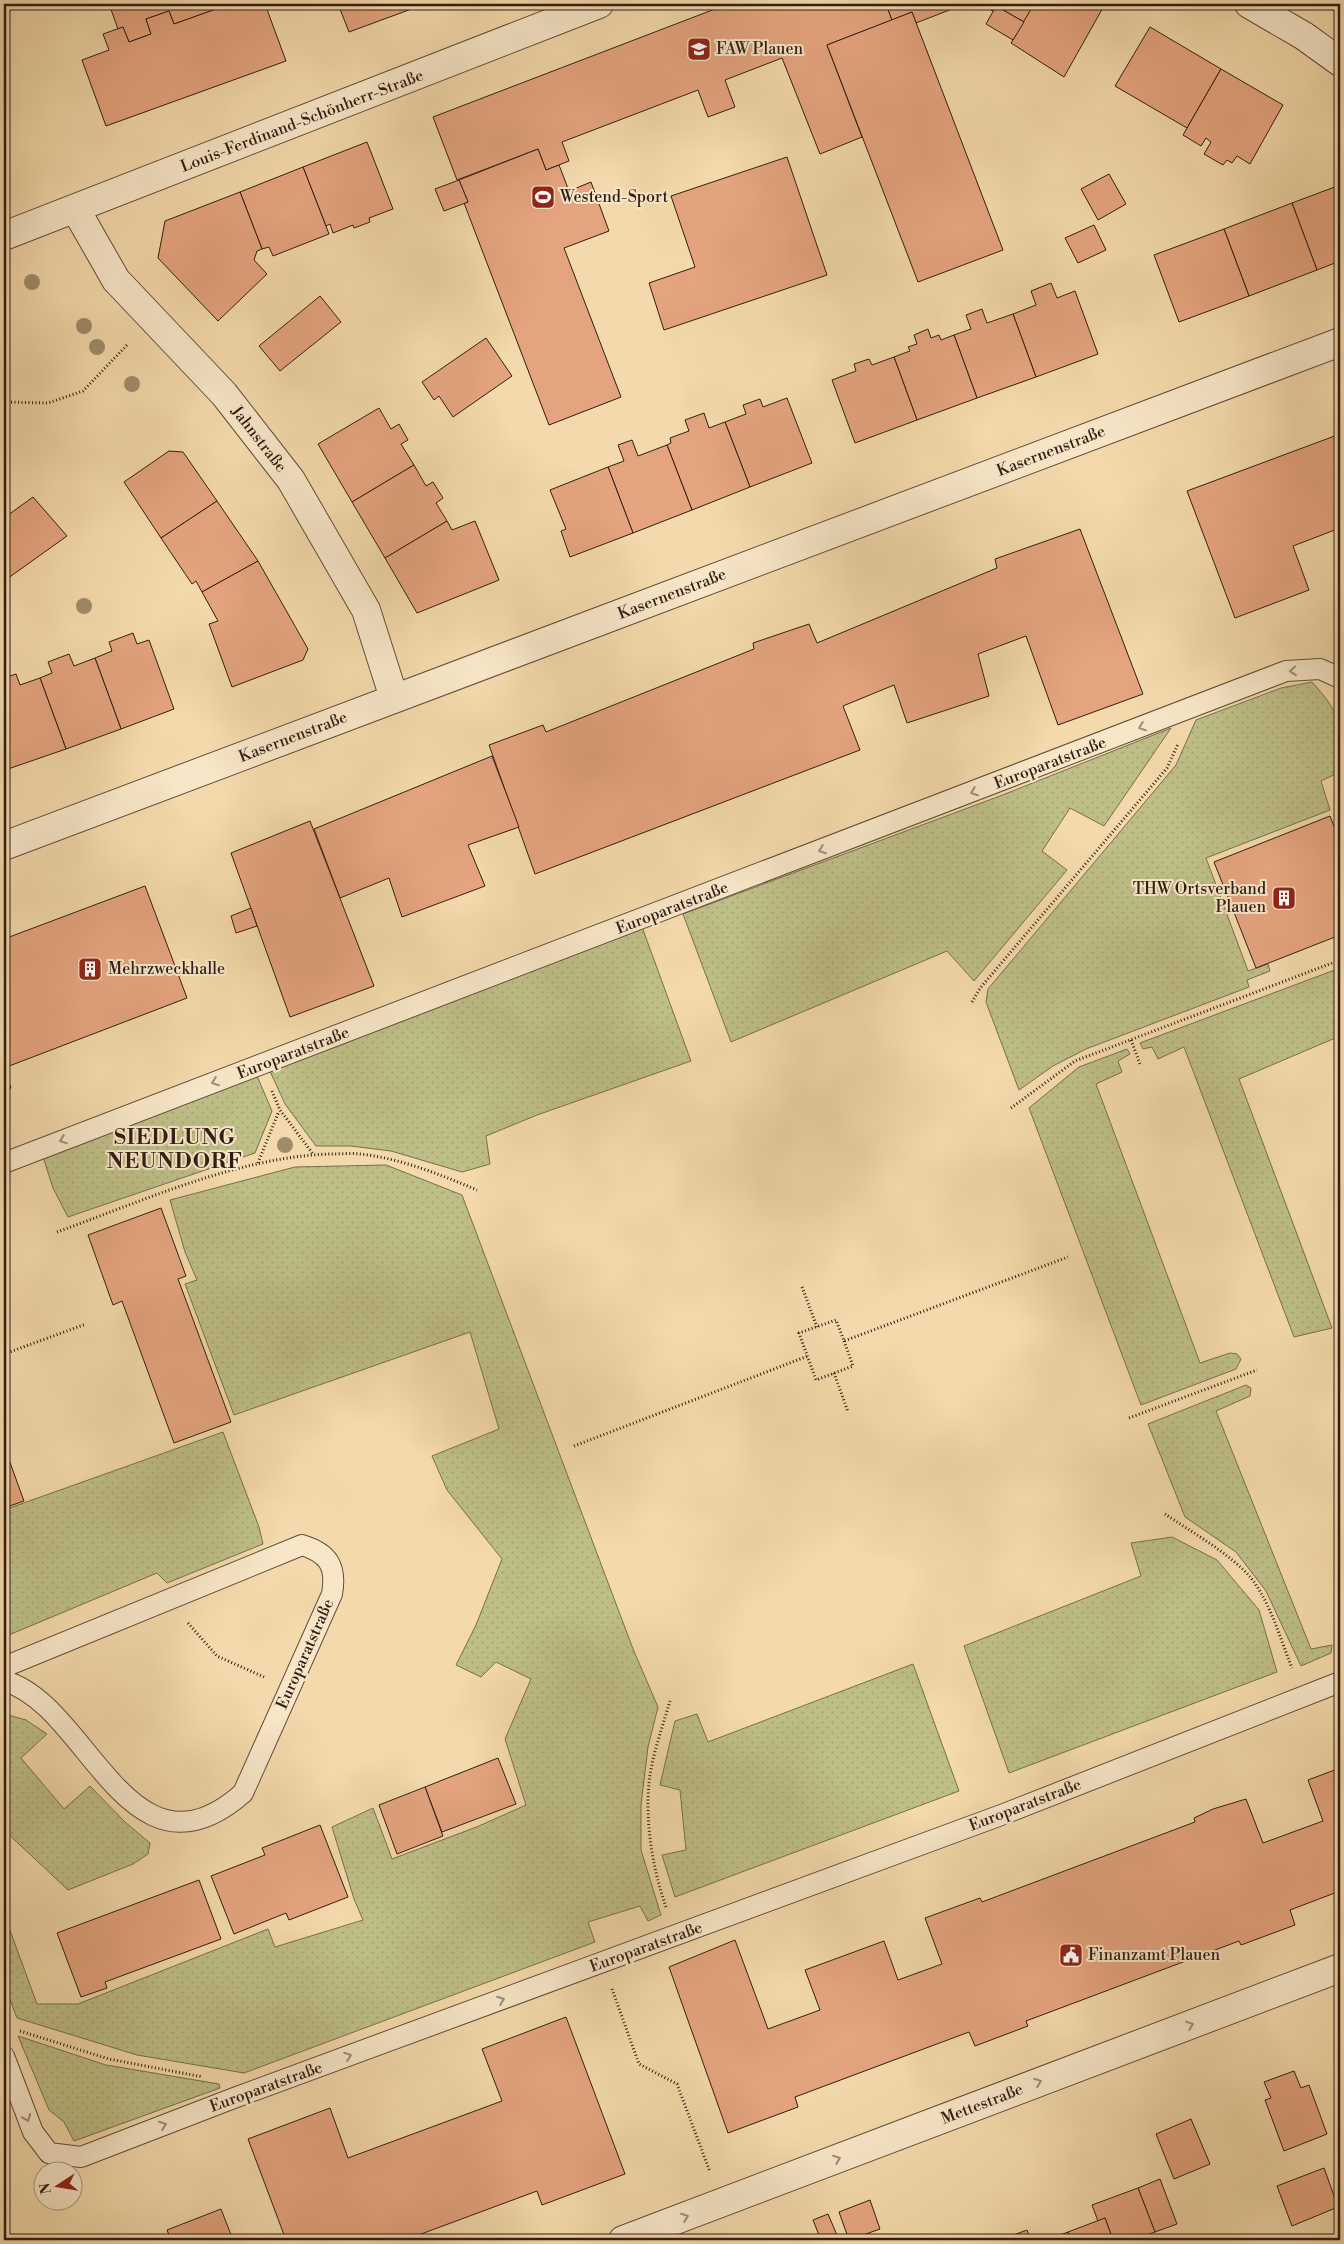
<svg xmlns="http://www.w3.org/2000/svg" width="1344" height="2244" font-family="'Libre Bodoni',serif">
	<defs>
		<pattern id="grass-dots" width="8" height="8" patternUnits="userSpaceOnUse" patternTransform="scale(1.25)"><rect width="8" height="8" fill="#bebe87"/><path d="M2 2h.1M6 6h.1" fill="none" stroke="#a4a374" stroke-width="1.8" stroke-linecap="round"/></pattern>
	</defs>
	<rect width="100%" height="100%" fill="#f3d9ab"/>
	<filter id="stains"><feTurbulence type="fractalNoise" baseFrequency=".004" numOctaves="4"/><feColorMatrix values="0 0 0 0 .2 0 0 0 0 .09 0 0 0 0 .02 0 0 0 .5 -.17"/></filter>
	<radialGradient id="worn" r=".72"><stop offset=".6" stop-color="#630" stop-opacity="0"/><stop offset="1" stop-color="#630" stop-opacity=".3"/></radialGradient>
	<g fill="url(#grass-dots)" stroke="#786e4d">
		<path d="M1312,682C1344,717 1340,725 1340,772L1321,781L1330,810L1206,858L1248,971L1268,964L1270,971L1247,980L1249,987L1086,1049L1053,1066L1019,1090L986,1002L988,989L1176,765L1196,720L1281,688Z"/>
		<path d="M1171,728L1104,826L1070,808L1042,851L1067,870L974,981L947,951L731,1042L683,914L1000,796Z"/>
		<path d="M642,927L691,1061L537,1115L486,1136L490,1164L462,1172L391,1151L351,1146H316L285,1104L269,1069Z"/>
		<path d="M1340,968V1018L1337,1019L1340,1036L1239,1079L1332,1328L1294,1337L1184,1047L1158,1059L1152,1047L1143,1049L1140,1043Z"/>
		<path d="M1127,1049L1130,1054L1118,1061L1122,1072L1096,1084L1200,1363L1230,1353L1237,1354L1241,1359L1236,1369L1141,1405L1029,1108L1079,1067Z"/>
		<path d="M257,1076L272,1111L255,1153L68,1217L53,1188L43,1157Z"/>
		<path d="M386,1165L462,1195L633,1649L658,1707L648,1747L641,1805V1850L661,1915L648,1921L640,1906L588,1922L595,1942L244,2073L137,2055L17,2018L4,1984V1914L37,2004H78L268,1929L275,1947L363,1920L354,1899L332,1827L373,1808L392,1859L479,1826L526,1805L505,1739L531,1679L496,1662L481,1677L456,1665L476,1625L502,1559L447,1490L432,1456L499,1429L470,1332L234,1415L185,1284L197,1280L185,1252L170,1200L295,1167Z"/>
		<path d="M1246,1385L1251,1388L1250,1396L1216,1411L1311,1649L1332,1645L1331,1653L1301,1666L1266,1591L1236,1552L1185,1517L1148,1424Z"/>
		<path d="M223,1432L259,1527L263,1544L167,1583L157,1573L4,1637V1510Z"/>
		<path d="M1172,1537L1217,1560L1259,1610L1277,1672L1009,1773L964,1646L1141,1576L1131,1543Z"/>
		<path d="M913,1664L959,1791L675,1897L662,1855L686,1850L680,1790L660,1785L675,1721L697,1714L708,1742Z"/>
		<path d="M4,1714L26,1720L47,1734L21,1758L64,1809L90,1786L125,1822L150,1843L148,1854L133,1864L68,1890L4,1830Z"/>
		<path d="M18,2036L106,2065L219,2084L220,2088L74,2141L64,2122L49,2110Z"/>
	</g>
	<g fill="#e4a47f" stroke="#321d13">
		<path d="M109,4H217L219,8L174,24L169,11L146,19L151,34L129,42L123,27L118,29Z"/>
		<path d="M217,4H265L286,61L106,126L82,60L109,50L103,34L123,27L129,42L151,34L146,19L169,11L174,24L219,8Z"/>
		<path d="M338,4H425L349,32Z"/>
		<path d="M728,4H886L892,20L827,45L862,137L820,154L782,58L725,80L735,107L708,117L698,90L562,142L569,161L546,170L538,149L457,180L433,117Z"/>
		<path d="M886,4H965L916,23L912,12L892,20Z"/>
		<path d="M979,4H1034L1024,22L996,6L993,11Z"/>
		<path d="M1034,4H1105L1064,77L1011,43Z"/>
		<path d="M996,6L1024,22L1013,40L986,24Z"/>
		<path d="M912,12L1003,250L918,282L827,45Z"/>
		<path d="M1150,27L1221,69L1187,128L1115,86Z"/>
		<path d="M1221,69L1283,105L1250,164L1237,156L1232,163L1227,160L1223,165L1204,154L1211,142L1206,138L1201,146L1183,135Z"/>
		<path d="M367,142L393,209L369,218L370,222L354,228L353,225L333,233L330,224L326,226L303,167Z"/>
		<path d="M538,149L546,170L559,165L569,191L591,182L609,231L564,248L621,397L549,425L464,203L468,202L459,180Z"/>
		<path d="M787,157L827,275L664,330L649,283L695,267L671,196Z"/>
		<path d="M303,167L329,234L273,256L269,247L262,249L240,192Z"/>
		<path d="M1109,174L1126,204L1098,220L1081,189Z"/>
		<path d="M459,180L468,202L444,211L435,189Z"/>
		<path d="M1340,185V261L1317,270L1292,203Z"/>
		<path d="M240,192L262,249L257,251L254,260L267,274L218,321L158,258L165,221Z"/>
		<path d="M1292,203L1317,270L1249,296L1224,229Z"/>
		<path d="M1094,225L1106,250L1078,263L1065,238Z"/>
		<path d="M1224,229L1249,296L1179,322L1154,255Z"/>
		<path d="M1051,283L1057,298L1075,291L1098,354L1036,377L1013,314L1036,305L1031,291Z"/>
		<path d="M320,296L341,322L280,371L259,346Z"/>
		<path d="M982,309L987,323L1013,314L1036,377L977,398L954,335L971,329L966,315Z"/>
		<path d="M928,329L931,338L939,335L941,340L954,335L977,398L917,420L894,357L910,351L908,347L917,344L914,335Z"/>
		<path d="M486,338L512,376L453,417L439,396L434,400L422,382Z"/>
		<path d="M894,357L917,420L855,443L832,380L856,371L854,364L869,359L872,365Z"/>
		<path d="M787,398L812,463L750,487L725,422L746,414L743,405L760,399L763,407Z"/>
		<path d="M379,408L391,429L399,424L408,440L401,444L414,465L352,502L318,444Z"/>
		<path d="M704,413L709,428L725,422L750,487L692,510L667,445L671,443L670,438L689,431L685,420Z"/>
		<path d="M1340,434V528L1293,546L1309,590L1235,618L1187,491Z"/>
		<path d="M632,440L638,456L667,445L692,510L633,533L608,467L624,461L618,445Z"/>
		<path d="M169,451L183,452L217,501L161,538L124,482Z"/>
		<path d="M414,465L426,486L433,482L443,498L436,503L447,521L385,558L352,502Z"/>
		<path d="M608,467L633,533L570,557L561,531L566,529L550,490Z"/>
		<path d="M33,497L67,536L4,581V518Z"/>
		<path d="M217,501L258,561L202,592L196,581L192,584L161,538Z"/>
		<path d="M447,521L452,530L475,521L499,580L417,613L385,558Z"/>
		<path d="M1080,529L1143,694L1058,725L1026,636L978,654L989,696L907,723L894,685L843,706L860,750L535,874L489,745L543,725L546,732L754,649L753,643L809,624L817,643L997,568L995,559Z"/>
		<path d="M258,561L308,649L303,660L232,687L209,624L218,621L202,592Z"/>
		<path d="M133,633L137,644L149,640L174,709L121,729L95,658L112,651L109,642Z"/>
		<path d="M69,654L74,666L95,658L121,729L66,749L40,678L52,673L48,662Z"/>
		<path d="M16,674L20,685L40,678L66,749L8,769L4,757V678Z"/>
		<path d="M492,756L519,827L468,845L485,886L402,917L389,878L340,898L314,829Z"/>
		<path d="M1330,816L1340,842V935L1256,968L1214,862Z"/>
		<path d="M310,821L374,986L290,1017L231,853Z"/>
		<path d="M145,886L187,998L4,1068V939Z"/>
		<path d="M251,908L257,926L236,933L231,916Z"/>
		<path d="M4,1068L11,1088L4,1091Z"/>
		<path d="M161,1208L186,1276L178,1279L231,1422L174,1443L122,1301L113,1305L88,1235Z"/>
		<path d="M4,1446L24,1501L4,1508Z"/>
		<path d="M498,1758L516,1804L442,1832L425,1787Z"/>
		<path d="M1340,1768V1891L1290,1910L1295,1925L1241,1945L1239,1941L1026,2021L1028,2026L975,2046L969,2032L795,2097L798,2107L728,2133L669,1967L735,1940L768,2029L820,2010L805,1970L884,1941L898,1980L942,1964L925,1918L980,1898L982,1902L1195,1822L1194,1818L1213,1809L1246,1799L1263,1843L1323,1821L1308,1780Z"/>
		<path d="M425,1787L443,1836L397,1854L379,1805Z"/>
		<path d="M320,1825L348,1897L289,1920L286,1913L234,1934L211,1876L265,1855L262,1848Z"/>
		<path d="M199,1880L221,1939L105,1982L107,1988L81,1997L57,1933Z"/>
		<path d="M566,2017L625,2174L542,2205L537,2191L405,2240H286L248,2139L330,2108L348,2158L502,2101L482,2049Z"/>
		<path d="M1294,2071L1301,2088L1309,2085L1327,2134L1284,2151L1265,2100L1271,2098L1264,2082Z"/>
		<path d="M1191,2119L1210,2164L1174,2179L1156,2134Z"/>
		<path d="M1324,2168L1338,2207L1292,2226L1277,2186Z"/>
		<path d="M1160,2179L1177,2224L1155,2232L1138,2188Z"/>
		<path d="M1138,2188L1155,2232L1134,2240H1113L1105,2218L1098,2221L1092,2205Z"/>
		<path d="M870,2200L880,2229L849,2240L839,2212Z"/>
		<path d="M221,2209L233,2240H171L167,2230Z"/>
		<path d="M828,2214L839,2240H821L813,2220Z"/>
		<path d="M1105,2218L1113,2240H1071L1068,2232Z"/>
		<path d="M1027,2230L1031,2240H1000Z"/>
		<path d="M1068,2232L1071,2240H1047Z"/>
	</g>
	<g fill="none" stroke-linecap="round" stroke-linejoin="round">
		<g stroke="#624c39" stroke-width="22">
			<g id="lane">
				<path d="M4,1163L1286,671L1320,669L1340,678"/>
				<path d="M4,1667L302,1545C328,1553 337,1566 332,1594L243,1793C129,1893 88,1703 4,1681"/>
				<path d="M4,2056L33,2132L49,2153L81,2157L234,2098L1004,1814L1340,1682"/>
			</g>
		</g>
		<g stroke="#624c39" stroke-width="30">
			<g id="street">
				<path d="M1249,4L1304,36L1340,62"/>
				<path d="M76,210L116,280L224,394L291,480L366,610L394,698"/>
				<path d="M4,236L599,4"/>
				<path d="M4,846L1340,342"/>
				<path d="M623,2240L1340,1968"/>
			</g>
		</g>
		<g stroke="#321d13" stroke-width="3" stroke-dasharray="1 2.5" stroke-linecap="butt">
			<path d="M4,402L48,403L83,391L128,344"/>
			<path d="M972,1002L981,987L1167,768L1178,744"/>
			<path d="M1131,1040L1140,1064"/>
			<path d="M272,1091L280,1110L313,1154"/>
			<path d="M1011,1108L1075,1061L1340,960"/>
			<path d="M258,1163L279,1111"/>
			<path d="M57,1232C143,1201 238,1157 330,1154C340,1154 351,1153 361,1154C402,1159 439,1174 477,1190"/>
			<path d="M802,1287L817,1327"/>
			<path d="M844,1341L853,1366L816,1380L799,1333L836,1320L844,1341L1068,1257"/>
			<path d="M4,1354L86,1324"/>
			<path d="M834,1373L848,1412"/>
			<path d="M1129,1418L1257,1370"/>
			<path d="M574,1446L808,1356"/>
			<path d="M1165,1514C1190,1531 1232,1555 1251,1578C1271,1604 1280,1638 1292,1668"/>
			<path d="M188,1623L217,1656L264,1677"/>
			<path d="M666,1907C652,1867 644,1817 650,1775C654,1750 663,1725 670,1701"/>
			<path d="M612,1989L639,2064L677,2084L710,2172"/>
			<path d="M20,2031L109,2059L203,2077"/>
		</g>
		<use href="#lane" stroke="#f7e6c8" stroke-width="20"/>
		<use href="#street" stroke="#f7e6c8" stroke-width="28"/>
	</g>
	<g fill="#a08c6b">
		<circle cx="32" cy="282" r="8"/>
		<circle cx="84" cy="326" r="8"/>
		<circle cx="97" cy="347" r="8"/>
		<circle cx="132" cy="384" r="8"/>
		<circle cx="84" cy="606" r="8"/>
		<circle cx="285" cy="1145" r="8"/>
	</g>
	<defs><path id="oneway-chevron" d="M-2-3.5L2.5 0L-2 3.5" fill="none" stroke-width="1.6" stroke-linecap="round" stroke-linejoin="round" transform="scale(1.25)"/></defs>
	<g stroke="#9e8c77">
		<use href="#oneway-chevron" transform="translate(1293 671) rotate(175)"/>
		<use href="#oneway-chevron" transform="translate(1142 727) rotate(159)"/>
		<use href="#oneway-chevron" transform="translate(974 792) rotate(159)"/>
		<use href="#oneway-chevron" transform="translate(822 850) rotate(159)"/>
		<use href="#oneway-chevron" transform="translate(215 1082) rotate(159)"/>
		<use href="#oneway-chevron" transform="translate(63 1140) rotate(159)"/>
		<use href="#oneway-chevron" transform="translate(501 2000) rotate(-20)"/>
		<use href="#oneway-chevron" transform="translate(1190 2025) rotate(-21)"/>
		<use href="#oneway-chevron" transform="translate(348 2056) rotate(-20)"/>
		<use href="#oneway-chevron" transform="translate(1038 2082) rotate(-21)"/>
		<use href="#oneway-chevron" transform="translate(27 2118) rotate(68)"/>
		<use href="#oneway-chevron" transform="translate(163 2125) rotate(-21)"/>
		<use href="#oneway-chevron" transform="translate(837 2159) rotate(-21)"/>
		<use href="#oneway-chevron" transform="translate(685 2217) rotate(-21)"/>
	</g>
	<defs>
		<g id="school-square" transform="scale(1.25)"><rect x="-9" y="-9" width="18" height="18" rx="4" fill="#8f2418" stroke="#f7e6c8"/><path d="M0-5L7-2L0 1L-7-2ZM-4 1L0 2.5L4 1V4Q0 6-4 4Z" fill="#fff"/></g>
		<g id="stadium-square" transform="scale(1.25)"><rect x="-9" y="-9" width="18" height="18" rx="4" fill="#8f2418" stroke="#f7e6c8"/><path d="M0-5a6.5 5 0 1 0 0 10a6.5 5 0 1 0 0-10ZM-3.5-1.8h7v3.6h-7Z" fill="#fff"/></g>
		<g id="building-square" transform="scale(1.25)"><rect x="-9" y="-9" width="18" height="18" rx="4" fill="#8f2418" stroke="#f7e6c8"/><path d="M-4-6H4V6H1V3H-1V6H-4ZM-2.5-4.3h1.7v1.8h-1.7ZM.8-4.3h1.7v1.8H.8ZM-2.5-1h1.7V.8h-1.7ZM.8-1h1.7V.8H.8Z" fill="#fff"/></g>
		<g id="civic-square" transform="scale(1.25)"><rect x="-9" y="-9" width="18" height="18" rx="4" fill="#8f2418" stroke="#f7e6c8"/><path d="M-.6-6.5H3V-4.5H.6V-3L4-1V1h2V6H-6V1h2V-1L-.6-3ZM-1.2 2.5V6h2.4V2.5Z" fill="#fff"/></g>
	</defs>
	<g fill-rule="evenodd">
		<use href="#school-square" x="699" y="49"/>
		<use href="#stadium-square" x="543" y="197"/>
		<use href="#building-square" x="1284" y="898"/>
		<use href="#building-square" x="90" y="969"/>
		<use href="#civic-square" x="1071" y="1955"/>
	</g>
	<g text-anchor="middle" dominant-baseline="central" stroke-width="4" stroke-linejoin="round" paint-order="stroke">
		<g font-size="16" fill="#321d13" stroke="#f7e6c8" text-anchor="start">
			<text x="716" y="49">FAW Plauen</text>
			<text x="560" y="197">Westend-Sport</text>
			<text x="1266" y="889" text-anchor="end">THW Ortsverband<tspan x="1266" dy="18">Plauen</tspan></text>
			<text x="108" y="969">Mehrzweckhalle</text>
			<text x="1088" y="1955">Finanzamt Plauen</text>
		</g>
		<g font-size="16" fill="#321d13" stroke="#f7e6c8">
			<text transform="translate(302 121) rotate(-21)">Louis-Ferdinand-Schönherr-Straße</text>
			<text transform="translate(259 439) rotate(52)">Jahnstraße</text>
			<text transform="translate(1051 451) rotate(-21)">Kasernenstraße</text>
			<text transform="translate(672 594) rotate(-21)">Kasernenstraße</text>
			<text transform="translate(293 737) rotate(-21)">Kasernenstraße</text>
			<text transform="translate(1050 763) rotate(-21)">Europaratstraße</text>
			<text transform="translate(672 908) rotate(-21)">Europaratstraße</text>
			<text transform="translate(293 1053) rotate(-21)">Europaratstraße</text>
			<text transform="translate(305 1654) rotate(-66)">Europaratstraße</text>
			<text transform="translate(1025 1805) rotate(-21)">Europaratstraße</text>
			<text transform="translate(646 1947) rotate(-20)">Europaratstraße</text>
			<text transform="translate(266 2087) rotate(-20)">Europaratstraße</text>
			<text transform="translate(982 2104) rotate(-21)">Mettestraße</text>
		</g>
		<g font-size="21" font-weight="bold" letter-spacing="1" fill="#321d13" stroke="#f7e6c8">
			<text x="175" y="1138">SIEDLUNG<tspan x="175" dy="24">NEUNDORF</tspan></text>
		</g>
	</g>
	<rect width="1344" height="2244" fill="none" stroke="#f3d9ab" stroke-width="20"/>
	<rect x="5" y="5" width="1334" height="2234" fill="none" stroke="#321d13" stroke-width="2.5"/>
	<rect x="10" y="10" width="1324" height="2224" fill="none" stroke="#321d13"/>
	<g transform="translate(58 2186) rotate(258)"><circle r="24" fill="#f7e6c8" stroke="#a89680"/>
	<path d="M0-4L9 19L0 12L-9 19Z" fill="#8f2418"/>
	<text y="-8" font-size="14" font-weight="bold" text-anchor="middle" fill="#321d13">N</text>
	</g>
	<rect width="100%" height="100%" filter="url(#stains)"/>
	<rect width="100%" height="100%" fill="url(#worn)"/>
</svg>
